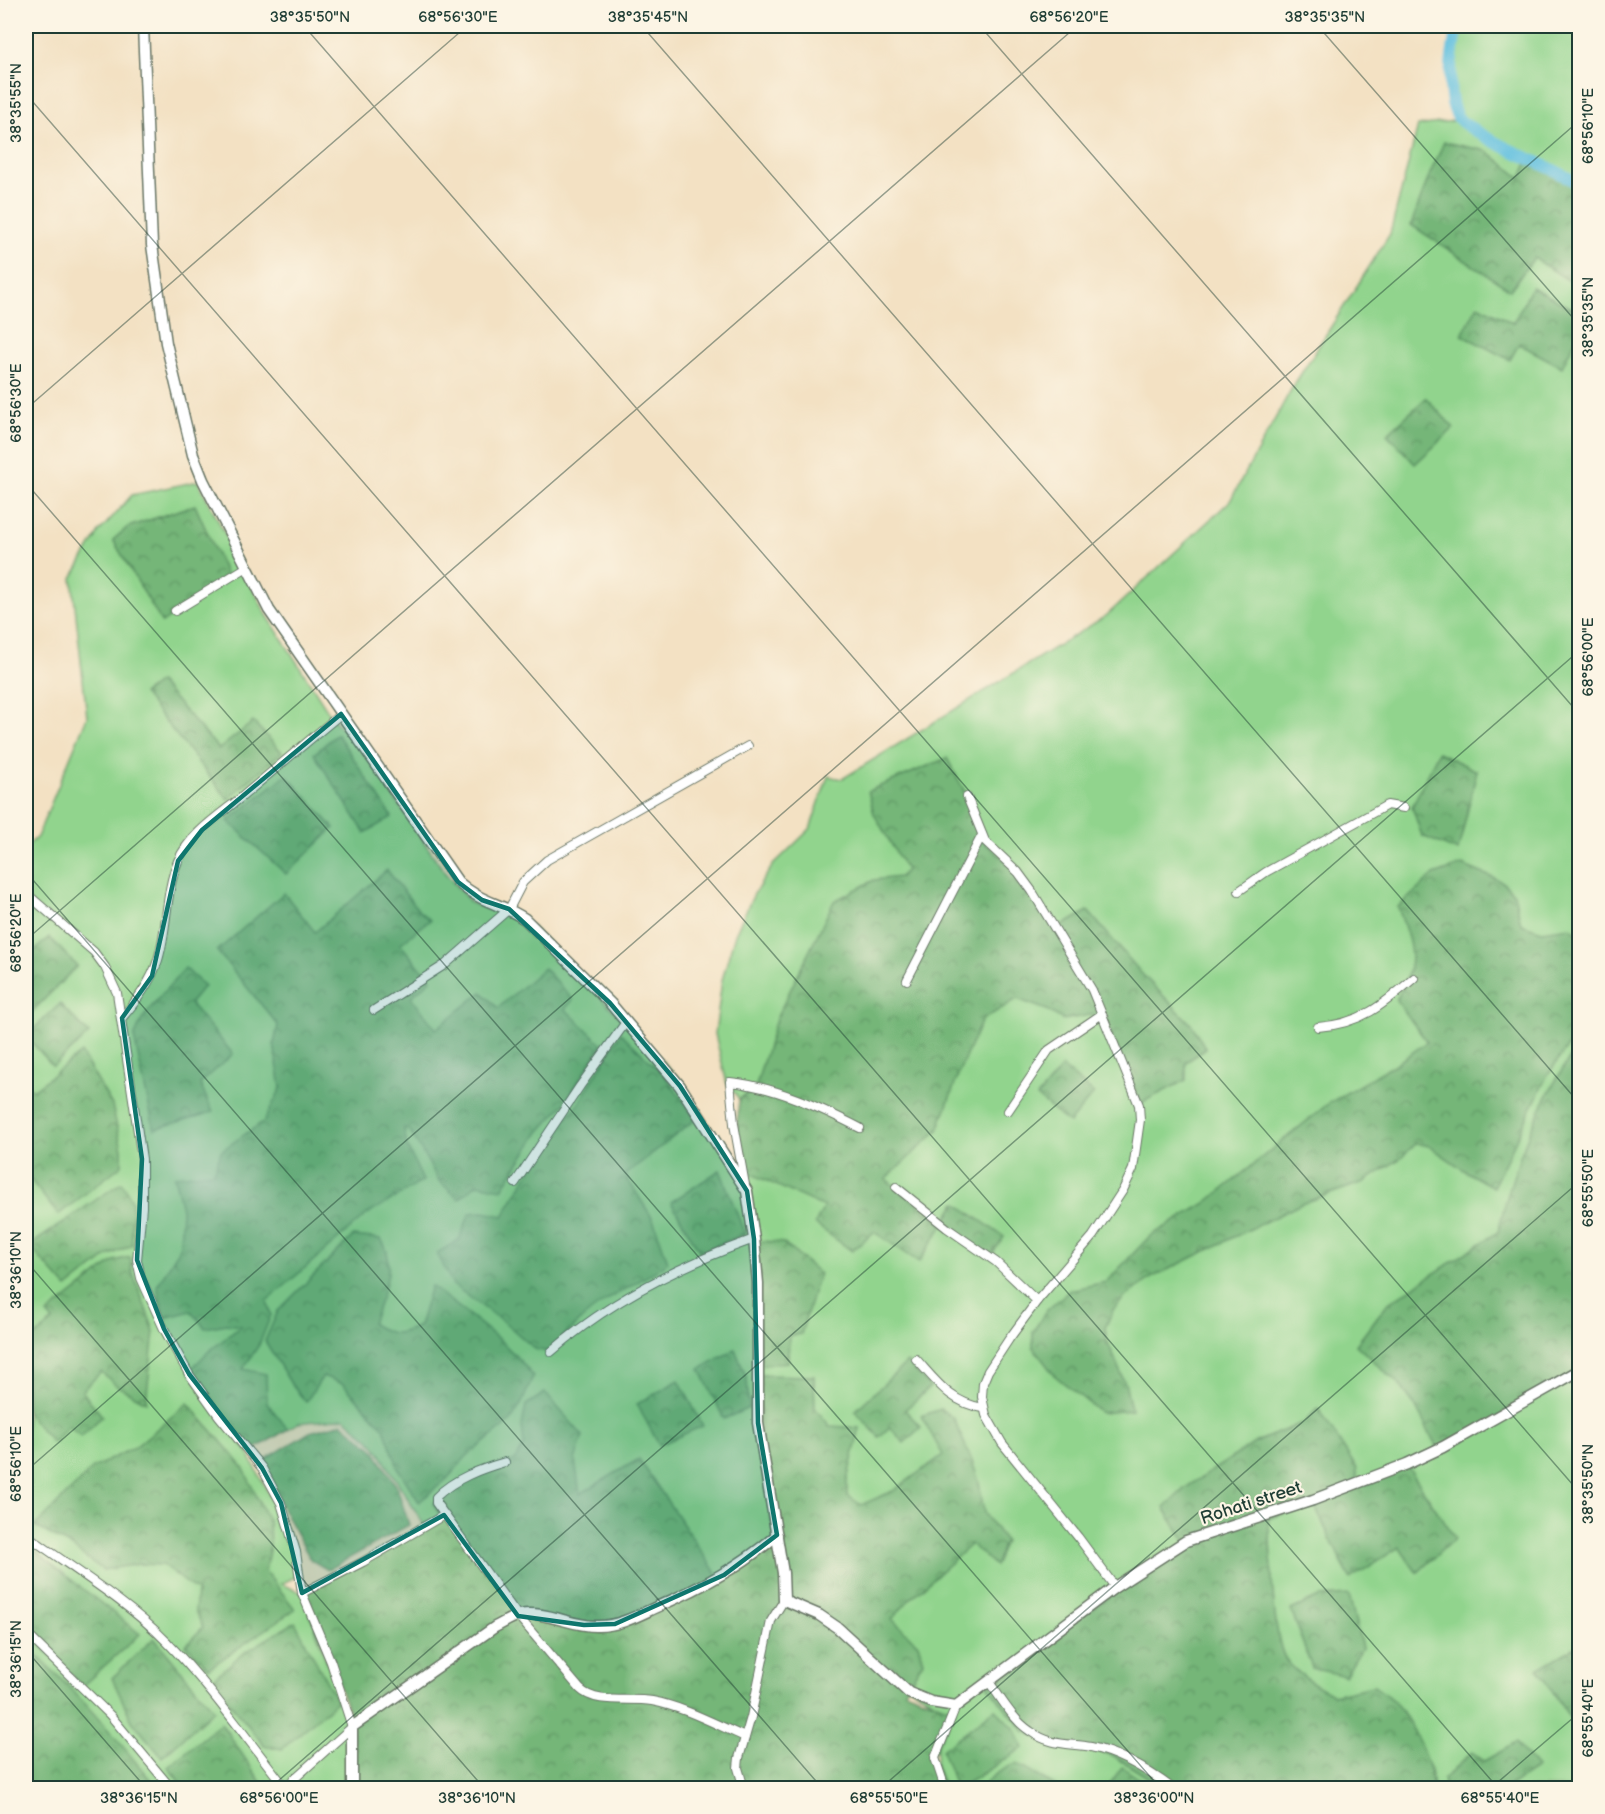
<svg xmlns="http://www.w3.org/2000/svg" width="1605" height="1814" font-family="'Balsamiq Sans',sans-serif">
	<defs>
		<pattern id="forest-crowns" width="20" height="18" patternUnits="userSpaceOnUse" patternTransform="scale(1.5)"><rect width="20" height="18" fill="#74b678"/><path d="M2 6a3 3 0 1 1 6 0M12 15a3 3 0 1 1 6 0" fill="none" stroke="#5f9563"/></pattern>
	</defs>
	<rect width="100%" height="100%" fill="#fcf5e5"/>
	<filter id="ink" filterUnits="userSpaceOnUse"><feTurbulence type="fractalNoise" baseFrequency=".0167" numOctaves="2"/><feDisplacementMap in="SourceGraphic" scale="12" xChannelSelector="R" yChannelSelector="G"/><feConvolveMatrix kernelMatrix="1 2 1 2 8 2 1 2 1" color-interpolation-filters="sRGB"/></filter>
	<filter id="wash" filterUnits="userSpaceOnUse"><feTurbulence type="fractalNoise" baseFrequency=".008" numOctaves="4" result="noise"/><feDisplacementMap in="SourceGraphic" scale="24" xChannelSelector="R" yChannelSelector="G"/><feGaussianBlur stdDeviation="1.35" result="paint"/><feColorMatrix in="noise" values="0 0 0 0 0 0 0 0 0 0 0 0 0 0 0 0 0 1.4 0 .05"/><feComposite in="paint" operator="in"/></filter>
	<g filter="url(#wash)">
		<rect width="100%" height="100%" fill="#f3e1c3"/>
		<path fill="#91d48d" stroke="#588860" stroke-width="1.5" d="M1459,26H1579V1788H1433L1430,1770L1403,1712L1374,1686L1333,1695C1319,1686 1299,1676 1288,1662C1270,1642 1272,1567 1270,1538L1091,1748L1114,1756L1165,1788H944L936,1766L939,1704L721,1580L426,1528L374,1444L345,1418L298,1423L248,1453L296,1548L297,1576L281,1584L303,1593L346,1718L354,1788H26V847L37,837L87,717L72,578L99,532L132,495L198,481L265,612L333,719L367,758L445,873L471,903L530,925L684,1083L746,1186L737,1126L739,1099L727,1084L715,1034L722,980L735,934L754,894L773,865L810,829L828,776L842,779L1106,616L1230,501L1292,388L1390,234L1418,126L1460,120L1469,126C1441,103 1453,57 1459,26Z"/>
		<g fill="url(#forest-crowns)" stroke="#4a7a56" stroke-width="1.5">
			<path d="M1444,142L1487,151L1521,178L1529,158L1564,175L1579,185V287L1534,258L1510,290L1411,225L1429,176Z"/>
			<path d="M1532,287L1579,312V333L1562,367L1519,344L1510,360L1462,335L1478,305L1513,323Z"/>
			<path d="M1426,398L1454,428L1415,464L1387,434Z"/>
			<path d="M195,505L227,577L162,623L113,540L128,527Z"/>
			<path d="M159,682L219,749L253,722L282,752L228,799L143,694Z"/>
			<path d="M337,734L392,817L365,833L314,754Z"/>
			<path d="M1438,752L1477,771L1458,851L1422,836L1412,807Z"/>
			<path d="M947,758L966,794L986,844L1013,867L1055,930L1088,911L1142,974L1192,1025L1206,1049L1186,1062V1080L1141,1103L1101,1013L1063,1020L1047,1010L1017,999L982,1020L961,1067L938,1130L886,1179L943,1225L956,1203L1004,1237L990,1257L943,1225L919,1262L874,1232L852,1251L815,1224L824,1207L745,1171L737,1126L739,1099L755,1089L776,1019L834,901L874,880L900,877L906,870L874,814L868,791Z"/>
			<path d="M286,775L334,828L286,874L228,821Z"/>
			<path d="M1462,865L1501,881L1514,894L1521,924L1542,931L1570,927L1579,934V1030L1547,1076L1493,1187L1470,1174L1429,1146L1416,1143L1401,1158L1364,1182L1301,1204L1153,1277L1126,1296L1113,1310L1105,1328L1107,1340L1126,1386L1131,1410L1101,1413L1054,1375L1033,1347V1332L1045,1312L1070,1290L1106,1282L1150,1236L1206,1203L1329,1103L1397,1063L1427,1042L1396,1000C1419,959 1412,950 1398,907L1434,875Z"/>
			<path d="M387,870L419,911L430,920L400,944L431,980L411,997L436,1029L482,992L498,1008L544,968L573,1000L565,1009L602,1044L566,1102L539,1132L502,1189L477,1184L459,1199L439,1181L410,1131L404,1128L407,1146L423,1181L366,1215L267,1301L271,1315L259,1345L243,1369L266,1374L267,1403L288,1429L248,1453L189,1371L208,1352L241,1326L226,1324L205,1328L191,1311L164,1318L157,1286L180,1248L182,1209L174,1176L214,1172L221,1151L264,1121L281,1088L274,1044L278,1025L217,951L284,893L315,932Z"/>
			<path d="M49,937L77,966L26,1018V959Z"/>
			<path d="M185,968L204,986L190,1003L233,1054L200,1084L213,1112L154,1129L134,1037L143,1018L156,1001Z"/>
			<path d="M60,1004L89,1034L53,1066L26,1036Z"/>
			<path d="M621,1033L665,1076L696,1119L625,1175L653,1219L668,1262C648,1278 625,1288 604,1302C583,1316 566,1334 548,1352L535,1349L509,1326L453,1285L437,1253L459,1240L470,1213L483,1212L503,1216L555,1130L577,1106Z"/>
			<path d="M1579,1045V1374L1440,1453L1414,1404L1399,1384L1356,1345L1387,1304L1498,1232C1514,1164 1537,1102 1579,1045Z"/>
			<path d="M81,1053L112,1105L122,1149V1165L58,1215L26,1174V1084L33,1090Z"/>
			<path d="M1062,1067L1094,1093L1069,1123L1037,1097Z"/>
			<path d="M720,1170L745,1234L700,1252L671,1202Z"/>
			<path d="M122,1182L132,1201V1245L108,1256L67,1288L29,1246Z"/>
			<path d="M353,1236L381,1239C399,1266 380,1298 372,1324C392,1336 398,1335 419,1326L431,1286C467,1314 505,1339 533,1376L522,1403L511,1421L466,1457L447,1479L419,1502L399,1470L384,1428L343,1384L323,1376L306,1402L291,1384L265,1341L278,1311Z"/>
			<path d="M763,1241L783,1243L819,1273L801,1334L789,1336L788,1362L760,1365L752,1246Z"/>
			<path d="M130,1257L132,1271L154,1331L146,1402L117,1386L101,1372L82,1391L102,1416L81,1437L69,1426L53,1443L26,1412V1344L53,1321L47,1314L114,1261Z"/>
			<path d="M735,1349L747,1379L749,1408L724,1419L700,1369Z"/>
			<path d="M907,1362L930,1387L905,1410L921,1427L904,1443L890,1427L879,1437L855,1411Z"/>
			<path d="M759,1375L814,1376L815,1408L830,1426L860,1428L847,1480V1495L861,1505L893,1491L943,1455L921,1416L941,1409L954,1419L972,1461L979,1482L984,1513L1005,1541L995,1566L971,1544L909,1600L892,1619L918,1644L923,1661L905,1691L955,1710L932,1756L944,1788H354L352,1720L303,1593L440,1516L433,1503C456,1481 485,1470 515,1460L524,1445L522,1426L526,1405L545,1393L583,1436L575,1460L580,1494L639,1459L720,1579L775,1540L761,1464Z"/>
			<path d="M679,1380L703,1426L659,1445L637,1404Z"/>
			<path d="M188,1403L243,1467L269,1523L270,1545L265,1571L295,1609L209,1668L186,1645L203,1627L195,1611L197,1591L163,1565L139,1564L103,1570L69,1545L35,1526L93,1468L135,1447Z"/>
			<path d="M1318,1408L1357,1469V1488L1408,1467L1455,1538L1417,1573L1399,1547L1350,1579L1313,1503L1268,1519C1272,1549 1271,1643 1288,1663C1299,1676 1319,1686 1333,1695L1374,1686C1382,1692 1390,1697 1396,1704C1414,1724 1429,1762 1433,1788H1165L1114,1756L1091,1748H1064L1024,1731L987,1685L1051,1637L1187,1543L1164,1508L1185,1488L1256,1442L1305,1422Z"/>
			<path d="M342,1423L373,1449L397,1487L409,1525L328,1570L311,1560L282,1508L264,1460L310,1432Z"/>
			<path d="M30,1547L140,1634L82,1686L26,1630V1554Z"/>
			<path d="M1349,1595L1362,1648L1345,1676L1312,1668L1291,1610L1319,1597Z"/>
			<path d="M295,1622L337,1701L282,1749L264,1745L211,1680L242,1654Z"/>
			<path d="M154,1638L214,1710L162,1757L132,1721L112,1678Z"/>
			<path d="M26,1646C74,1688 117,1738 157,1788H26Z"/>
			<path d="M1575,1647L1580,1658L1579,1732L1538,1669Z"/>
			<path d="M995,1709L1016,1730L1023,1748L960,1788H956L942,1750Z"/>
			<path d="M221,1723L265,1788H184L168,1767Z"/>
			<path d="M1516,1743L1537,1768L1506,1788H1445L1443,1779L1472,1752L1484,1761Z"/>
			<path d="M1016,1764L1060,1788H981C991,1776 1001,1769 1016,1764Z"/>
			<path d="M1122,1767L1153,1788H1107Z"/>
		</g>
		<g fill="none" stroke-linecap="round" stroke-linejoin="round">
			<path stroke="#61c0df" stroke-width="12" d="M1457,26C1453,49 1442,102 1461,121C1465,125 1472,128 1476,131C1509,153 1547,163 1580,185"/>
		</g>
	</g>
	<g filter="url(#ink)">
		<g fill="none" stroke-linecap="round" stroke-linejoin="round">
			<g stroke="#697666" stroke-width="10">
				<g id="minor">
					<path d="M175,611L247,567"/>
					<path d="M967,797L985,841L1018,872L1032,891L1092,990L1139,1105L1140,1120L1133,1169L1123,1190L1093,1236L1037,1301L1009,1339L988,1371L983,1383L982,1397L986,1415L1002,1443L1078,1537L1115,1587"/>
					<path d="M1239,891L1266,872L1387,805L1404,808"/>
					<path d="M26,893L94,952L105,967L117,993L142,1159V1207L137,1260L141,1278L164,1329L189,1374L219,1416L262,1468L281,1503L296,1552L302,1593L331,1662L352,1727L284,1788"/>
					<path d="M907,980L982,835"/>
					<path d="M374,1010L446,964L509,909L523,882L547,860L748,746"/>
					<path d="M122,1018C137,1000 151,982 158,960C168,928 165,892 178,861C190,833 220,815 243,796C275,769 308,741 341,714"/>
					<path d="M1318,1027C1361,1024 1383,1005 1414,978"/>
					<path d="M1008,1111L1049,1050L1102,1014"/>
					<path d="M515,1183L580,1086L626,1022"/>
					<path d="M745,1185L734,1124L730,1082C776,1087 819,1107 860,1128"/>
					<path d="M896,1187L947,1228L996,1262L1037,1301"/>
					<path d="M551,1352C610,1300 681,1265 754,1239"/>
					<path d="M916,1359C937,1382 951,1403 983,1408"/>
					<path d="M505,1462C481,1469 455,1478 436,1497V1503L518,1616L580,1689C596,1705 630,1697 652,1701C684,1707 715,1724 745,1737"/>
					<path d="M26,1540L28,1536C72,1568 129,1603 166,1641C210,1686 246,1738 285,1787"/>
					<path d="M302,1593L363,1562L444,1515"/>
					<path d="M26,1633L110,1715L171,1788"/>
					<path d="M989,1682C1001,1698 1012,1719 1030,1731C1051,1746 1067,1743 1091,1747C1119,1753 1149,1771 1172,1788"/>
					<path d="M744,1788L738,1768L739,1758L751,1717L771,1621L784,1600"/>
					<path d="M945,1788L935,1758L956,1706"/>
				</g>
			</g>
			<g stroke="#697666" stroke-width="13">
				<g id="tertiary">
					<path d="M143,26L152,245L166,343L193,455L203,480L269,610L458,882C481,903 501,903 525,919L610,1003L680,1086L747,1191L754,1239L758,1283V1423L783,1573L784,1600L819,1615L838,1628L909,1693L931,1702L956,1706L1115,1587L1186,1541L1313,1500L1407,1464L1443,1447L1580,1370"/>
					<path d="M352,1788V1727L495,1627C503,1623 512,1617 520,1615C546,1610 572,1627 598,1626C620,1626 639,1615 659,1606C702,1587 741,1566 777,1535"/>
				</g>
			</g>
			<use href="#minor" stroke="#fff" stroke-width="8"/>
			<use href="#tertiary" stroke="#fff" stroke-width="10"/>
		</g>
	</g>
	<path fill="#0f766e" fill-opacity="0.2" stroke="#0f766e" stroke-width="4.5" stroke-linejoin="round" d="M341,714L458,882L482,900L509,909L610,1003L680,1086L747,1191L754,1239L758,1423L777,1535L724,1575L615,1624L584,1625L518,1616L444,1515L302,1593L281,1503L262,1468L189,1374L164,1329L137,1260L142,1159L122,1018L152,976L178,861L202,830Z"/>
	<path fill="none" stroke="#1f3d34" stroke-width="1.5" stroke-opacity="0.45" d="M304,26L1580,1493M642,26L1580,1104M980,26L1580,715M1318,26L1580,326M26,94L1498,1788M26,409L467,26M26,483L1160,1788M26,872L822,1788M26,940L1077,26M26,1261L484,1788M26,1471L1580,120M26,1650L146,1788M270,1788L1580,650M881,1788L1580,1181M1491,1788L1580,1712"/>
	<g text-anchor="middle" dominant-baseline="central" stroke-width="4.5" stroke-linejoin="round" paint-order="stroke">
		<g font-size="18" fill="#1f3d34" stroke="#fcf5e5">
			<text transform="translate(1251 1503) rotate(-18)">Rohati street</text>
		</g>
	</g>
	<rect width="1605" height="1814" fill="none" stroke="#fcf5e5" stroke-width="66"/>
	<rect x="33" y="33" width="1539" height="1748" fill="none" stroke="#1f3d34" stroke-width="2"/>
	<g font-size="15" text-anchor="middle" fill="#1f3d34">
		<text x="310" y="22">38°35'50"N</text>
		<text x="458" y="22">68°56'30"E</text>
		<text x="648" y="22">38°35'45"N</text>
		<text x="1069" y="22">68°56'20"E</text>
		<text x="1325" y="22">38°35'35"N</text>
		<text transform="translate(16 103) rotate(-90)" y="5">38°35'55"N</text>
		<text transform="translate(1588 126) rotate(-90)" y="5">68°56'10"E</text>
		<text transform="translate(1588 317) rotate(-90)" y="5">38°35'35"N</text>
		<text transform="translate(16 403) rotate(-90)" y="5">68°56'30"E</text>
		<text transform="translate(1588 657) rotate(-90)" y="5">68°56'00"E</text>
		<text transform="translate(16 933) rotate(-90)" y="5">68°56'20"E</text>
		<text transform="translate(1588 1188) rotate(-90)" y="5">68°55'50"E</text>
		<text transform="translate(16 1270) rotate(-90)" y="5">38°36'10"N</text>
		<text transform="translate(16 1464) rotate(-90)" y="5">68°56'10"E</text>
		<text transform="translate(1588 1484) rotate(-90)" y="5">38°35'50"N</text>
		<text transform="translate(16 1659) rotate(-90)" y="5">38°36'15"N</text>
		<text transform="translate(1588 1718) rotate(-90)" y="5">68°55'40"E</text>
		<text x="139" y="1803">38°36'15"N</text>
		<text x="279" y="1803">68°56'00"E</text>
		<text x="477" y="1803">38°36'10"N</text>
		<text x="889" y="1803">68°55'50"E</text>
		<text x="1154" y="1803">38°36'00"N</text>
		<text x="1500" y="1803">68°55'40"E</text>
	</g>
</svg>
